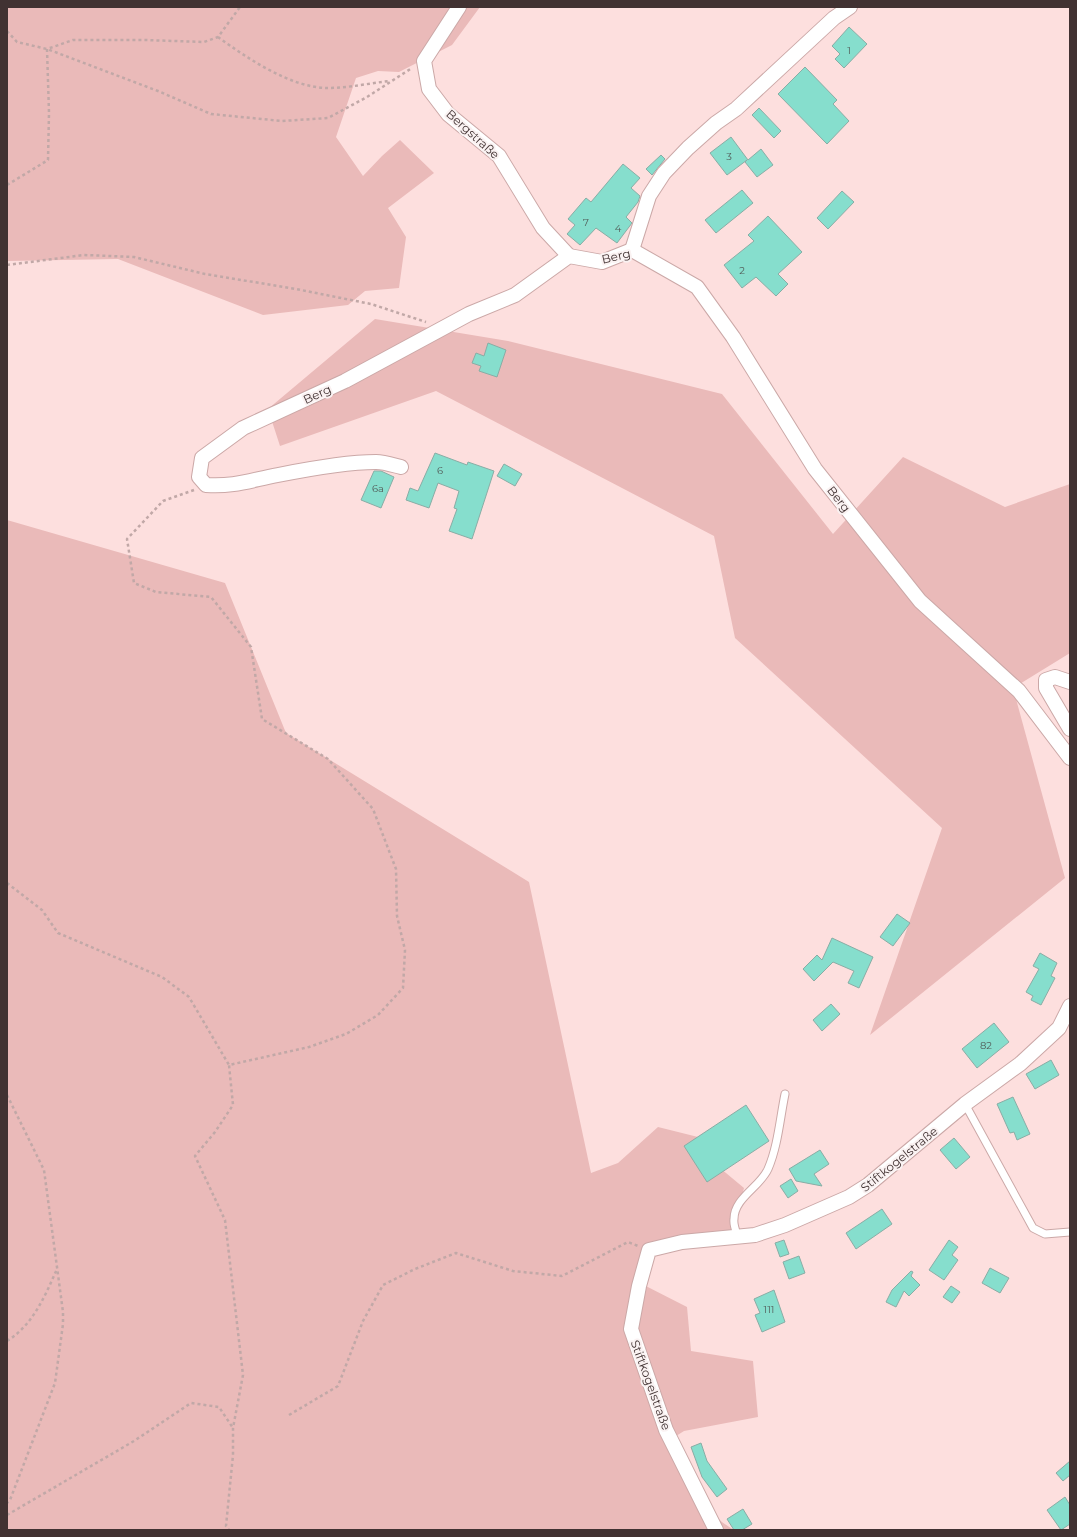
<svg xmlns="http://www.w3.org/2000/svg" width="1077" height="1537" font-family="Montserrat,sans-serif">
	<rect width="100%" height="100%" fill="#fddfde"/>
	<g fill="#eabab9">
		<path d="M7,7H480L452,45L399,72L378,71L356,78L336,137L363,176L382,156L400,140L434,173L388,208L406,237L399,288L365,291L348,305L263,315L118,259L7,261Z"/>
		<path d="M375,319L508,341L722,394L833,534L903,457L1005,507L1070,484V653L1013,688L1065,878L870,1035L942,828L735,638L714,536L436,391L280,446L268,409Z"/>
		<path d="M7,520L225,583L286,733L529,882L591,1173L618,1163L658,1127L710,1140L720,1168L744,1188L732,1233L649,1244L636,1281L687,1307L691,1351L753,1361L758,1417L684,1431L665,1443C684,1475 701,1511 734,1530H7Z"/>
	</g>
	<g fill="#86decd" stroke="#89ada5">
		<path d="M849,27L867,44L844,68L835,59L840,54L832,46Z"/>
		<path d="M805,67L837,100L833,104L849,121L827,144L778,94Z"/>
		<path d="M759,108L781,131L774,138L752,115Z"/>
		<path d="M731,137L748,160L761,149L773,165L757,177L745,162L747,160L727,175L710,153Z"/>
		<path d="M661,155L665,159L652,175L646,169Z"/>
		<path d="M623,164L640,178L631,188L640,196L638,202L626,217L632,223L617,243L596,228L580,245L567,234L575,225L568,219L586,198L591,202Z"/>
		<path d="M742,190L753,203L716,233L705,220Z"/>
		<path d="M842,191L854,202L828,229L817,218Z"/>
		<path d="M768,216L802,252L778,274L788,284L776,296L756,277L742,288L724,265L754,241L748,235Z"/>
		<path d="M488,343L506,350L497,377L479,371L481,366L472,363L476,353L484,356Z"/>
		<path d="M435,453L467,465L468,462L494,471L472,539L449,531L457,509L454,508L459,491L438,483L429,508L406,500L410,488L418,491Z"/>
		<path d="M504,464L522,474L515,486L497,476Z"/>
		<path d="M374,471H381L394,477L381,508L361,500Z"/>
		<path d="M897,914L910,923L893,946L880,937Z"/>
		<path d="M832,938L873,957L859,988L848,983L854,971L833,962L814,981L803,969L817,955L822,960Z"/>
		<path d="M1040,953L1057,963L1051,976L1055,978L1041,1005L1031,1000L1033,996L1026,992L1039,969L1033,966Z"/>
		<path d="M831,1004L840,1014L822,1031L813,1020Z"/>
		<path d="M994,1023L1009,1042L977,1068L962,1049Z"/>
		<path d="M1051,1060L1059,1075L1035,1089L1026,1074Z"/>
		<path d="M1013,1097L1030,1134L1017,1140L1014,1132L1010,1133L997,1104Z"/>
		<path d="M746,1105L769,1141L707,1182L684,1146Z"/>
		<path d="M954,1138L970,1157L956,1169L940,1150Z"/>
		<path d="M820,1150L829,1164L814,1174L822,1186L796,1181L789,1169Z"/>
		<path d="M791,1179L798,1191L788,1198L780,1186Z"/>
		<path d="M882,1209L892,1224L856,1249L846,1233Z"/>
		<path d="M784,1240L789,1254L780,1257L775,1243Z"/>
		<path d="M949,1240L958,1247L952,1255L958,1260L944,1280L929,1270Z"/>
		<path d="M799,1256L805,1273L789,1279L783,1262Z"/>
		<path d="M990,1268L1009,1278L1000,1293L982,1283Z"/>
		<path d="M911,1271L913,1272L911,1276L920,1285L909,1296L904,1291L896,1307L886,1302L892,1290Z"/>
		<path d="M951,1286L960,1292L952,1303L943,1297Z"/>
		<path d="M774,1290L785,1322L762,1332L755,1315L760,1313L754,1299Z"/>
		<path d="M701,1443L707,1461L727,1489L717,1497L702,1477L691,1447Z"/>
		<path d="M1070,1461V1475L1063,1481L1056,1473Z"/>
		<path d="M1065,1497L1070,1505V1524L1061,1530L1047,1510Z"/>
		<path d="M743,1509L752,1524L742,1530H734L727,1519Z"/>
	</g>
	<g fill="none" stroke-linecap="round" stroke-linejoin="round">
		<g stroke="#cba8a7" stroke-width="9">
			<g id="lane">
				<path d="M965,1104L1033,1228L1045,1234L1070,1232"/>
				<path d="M738,1237C736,1231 733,1225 734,1219C734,1198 760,1187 768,1169C778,1146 780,1118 785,1094"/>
			</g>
		</g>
		<g stroke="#cba8a7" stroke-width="16">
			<g id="street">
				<path d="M459,7L424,61L429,89L448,114L499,156L543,228L569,256"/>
				<path d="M632,250L697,287L733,337L815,469L920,601L1019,691L1070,758"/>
				<path d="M632,250L649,196L664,173L688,148L716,123L736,109L834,18L850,7"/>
				<path d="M401,467C393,465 384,462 376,462C347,462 308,469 278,475C251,480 234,487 206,485L199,477L202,458L243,428L345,381L469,314L515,295L569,256L602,262L632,250"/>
				<path d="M1070,682L1055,677L1046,680V688L1070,729"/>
				<path d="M716,1530L666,1430L631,1329L639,1286L649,1250L682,1242L755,1235L785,1225L849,1197L868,1185L965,1104L1020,1064L1059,1028L1070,1006"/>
			</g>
		</g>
		<g stroke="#c1a8a7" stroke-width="2.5" stroke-dasharray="3 3" stroke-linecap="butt">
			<path d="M7,31L17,42L47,49L158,91L211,114L282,121L328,118L367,97L412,68"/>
			<path d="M218,37C247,58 291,88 328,88C349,88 370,83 390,81"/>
			<path d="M7,185L48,160L49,113L47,49L73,40H144L204,42L218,37L240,7"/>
			<path d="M7,265L84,255L134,257L205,274L296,289L371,304L426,322"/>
			<path d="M194,490L163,501L127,539L134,583L156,592L211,597L251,647L262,719L328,759L373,809L396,869L397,916L405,950L403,988L378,1015L346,1034L309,1047L229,1065L233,1105L215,1132L195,1156L225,1220L243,1375L233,1428V1455L226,1526L229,1530"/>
			<path d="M7,883L42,910L58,933L162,977L189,997L229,1065"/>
			<path d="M7,1095L44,1170L63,1312V1324L55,1383L10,1500L7,1503"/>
			<path d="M7,1341C33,1325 45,1296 57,1269"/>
			<path d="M289,1415L338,1386L363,1321L383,1285L415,1269L456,1253L513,1271L562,1276L628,1242L638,1246"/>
			<path d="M7,1515L134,1441L191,1403L219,1407L233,1428"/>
		</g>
		<use href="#lane" stroke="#fff" stroke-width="7"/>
		<use href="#street" stroke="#fff" stroke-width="14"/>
	</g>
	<g text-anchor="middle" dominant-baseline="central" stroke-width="4" stroke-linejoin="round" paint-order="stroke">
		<g font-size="10" fill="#525d59">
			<text x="849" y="50">1</text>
			<text x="729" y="156">3</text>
			<text x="586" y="222">7</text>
			<text x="618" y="228">4</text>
			<text x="742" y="270">2</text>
			<text x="440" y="470">6</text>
			<text x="378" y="488">6a</text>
			<text x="986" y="1045">82</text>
			<text x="769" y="1309">111</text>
		</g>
		<g font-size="12" fill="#413232" stroke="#faf2f2">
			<text transform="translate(473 134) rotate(42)">Bergstraße</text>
			<text transform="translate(616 256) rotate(-13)">Berg</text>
			<text transform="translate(317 394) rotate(-25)">Berg</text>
			<text transform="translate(839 499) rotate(52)">Berg</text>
			<text transform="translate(899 1159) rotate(-39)">Stiftkogelstraße</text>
			<text transform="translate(651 1385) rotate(70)">Stiftkogelstraße</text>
		</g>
	</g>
	<rect width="1077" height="1537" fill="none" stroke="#413232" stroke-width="16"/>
</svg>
